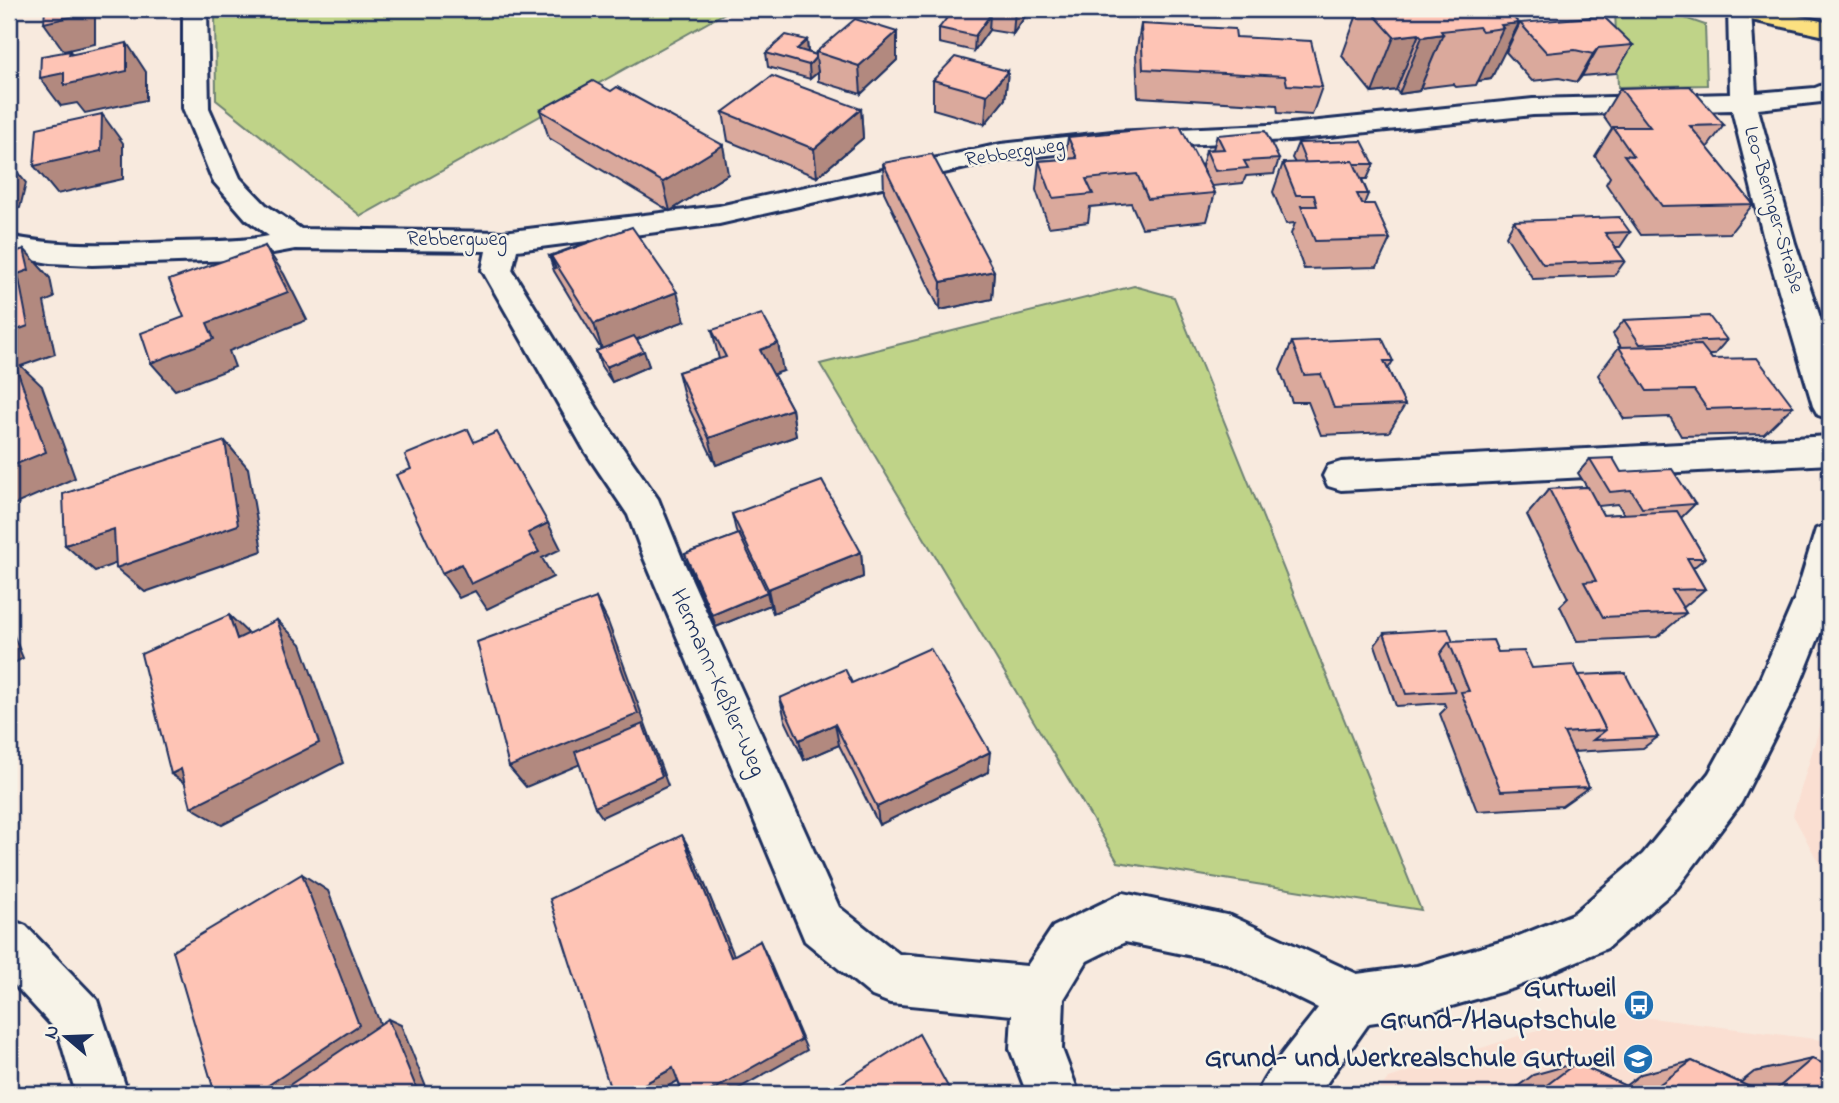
<svg xmlns="http://www.w3.org/2000/svg" width="1839" height="1103" font-family="'Indie Flower',sans-serif">
	<rect width="100%" height="100%" fill="#f8eade"/>
	<filter id="ink" filterUnits="userSpaceOnUse"><feTurbulence type="fractalNoise" baseFrequency=".0143" numOctaves="2"/><feDisplacementMap in="SourceGraphic" scale="14" xChannelSelector="R" yChannelSelector="G"/><feConvolveMatrix kernelMatrix="1 2 1 2 8 2 1 2 1" color-interpolation-filters="sRGB"/></filter>
	<g filter="url(#ink)">
		<g fill="#fadfd2">
			<path d="M1830,693V884L1793,815Z"/>
			<path d="M1596,1011L1830,1041V1094H1374L1389,1078Z"/>
		</g>
		<g fill="#bfd388" stroke="#6d8173" stroke-width="2">
			<path d="M215,9H732L361,216L216,100Z"/>
			<path d="M1615,9H1659L1705,25L1707,85L1618,87Z"/>
			<path d="M1134,286L1174,297L1421,910L1118,862L820,364Z"/>
		</g>
		<g fill="none" stroke-linecap="round" stroke-linejoin="round">
			<g stroke="#1b2f5e" stroke-width="6">
				<g id="minor">
					<path d="M183,9H207L209,108L240,178L266,205L301,229L503,232L719,206L1001,144L1112,132L1290,124L1533,99L1730,94L1728,9L1751,10L1756,93L1815,88L1830,82V101L1758,109L1795,243L1830,347V419L1818,415L1813,406L1765,243L1732,110L1533,115L1290,140L1112,148L1001,160L719,224L517,250L512,270L611,431L658,499L682,558L839,907L899,954L1027,966L1053,927L1123,893L1231,916L1357,974L1417,966L1514,938L1573,914L1643,854L1709,773L1757,686L1795,598L1816,529L1830,524V609L1795,696L1741,803L1677,888L1607,948L1514,988L1417,1016L1369,1023L1319,1094H1257C1266,1070 1300,1032 1318,1008L1226,963L1125,942L1087,961L1064,999L1062,1049L1079,1094H1027L1010,1049L1012,1015L890,1003L872,996L805,941L644,558L628,515L585,451L482,270L486,251L295,249L235,260L92,265L50,263L9,256V236C65,248 120,244 177,242C208,241 239,242 269,236L246,219L213,181L183,108Z"/>
					<path d="M1830,436V464L1341,490L1328,486L1323,476L1328,466L1341,462Z"/>
					<path d="M9,919L26,926L97,1000L128,1094H76L58,1032L9,979Z"/>
				</g>
			</g>
			<g stroke="#1b2f5e" stroke-width="6">
				<path id="major" d="M1720,9H1765L1830,23V37L1724,14Z"/>
			</g>
			<use href="#minor" fill="#f7f3e8" fill-rule="evenodd"/>
			<use href="#major" fill="#fce080" fill-rule="evenodd"/>
		</g>
		<g fill="#daa99c" stroke="#1b2f5e" stroke-width="2" fill-rule="evenodd">
			<path d="M968,9H1030L1013,34L989,30L974,51L939,43V28L968,10Z"/>
			<path d="M1359,9H1510L1515,16L1491,79L1478,81L1476,85L1456,87L1453,84L1421,88L1419,91L1399,94L1396,90L1372,93L1342,56Z"/>
			<path d="M1520,23L1633,45L1616,73L1582,76L1577,82L1559,78L1532,81L1506,52Z"/>
			<path d="M1141,24L1236,37L1322,87L1312,115L1278,113L1277,105L1138,97L1136,53Z"/>
			<path d="M897,32V60L861,94L818,81V72L810,79L768,67L766,53L807,40L808,52L816,55V52Z"/>
			<path d="M1008,71L1005,99L985,124L933,109V80Z"/>
			<path d="M1620,88L1724,125L1707,148L1753,204L1730,233L1641,235L1606,184L1610,177L1595,156L1612,129L1603,116Z"/>
			<path d="M861,109L863,138L817,177L728,141L723,112Z"/>
			<path d="M540,110L728,174L670,211L549,138Z"/>
			<path d="M1217,135L1279,159L1274,174L1246,176L1243,183L1212,186L1215,193L1207,221L1142,228L1131,203L1090,207L1088,222L1049,227L1036,190L1039,161L1065,159L1068,137L1206,175L1202,165L1206,150L1213,149Z"/>
			<path d="M1298,143L1374,164L1367,179H1362L1368,194L1364,204L1390,239L1377,267L1304,269L1291,234L1295,223L1286,224L1273,192L1283,163H1295L1292,158Z"/>
			<path d="M883,163L994,271L992,299L940,310L884,192Z"/>
			<path d="M1514,221L1630,232L1620,247H1615L1625,261L1614,276L1533,279L1506,236Z"/>
			<path d="M549,256L685,321L637,339L649,366L612,382L601,366L596,351L601,349L554,271Z"/>
			<path d="M1624,320L1727,340L1714,355H1709L1712,359L1793,406L1764,434L1681,436L1670,417L1624,419L1598,375L1619,347H1621L1613,334Z"/>
			<path d="M712,330L783,371L773,374L792,409L796,436L716,465L685,400L678,372L719,359Z"/>
			<path d="M1292,342L1393,361L1388,369L1405,405L1389,432L1321,435L1308,402H1292L1280,370Z"/>
			<path d="M1590,459L1695,504L1681,518L1705,558L1693,568L1705,589L1683,608L1686,613L1657,637L1577,641L1560,606L1568,598L1527,515L1549,489L1587,487L1578,473ZM1618,504L1624,514L1603,515L1598,506Z"/>
			<path d="M732,514L861,552L863,577L773,613L770,605L716,627L690,568L685,554L737,535Z"/>
			<path d="M1384,633L1453,642L1498,652L1532,668L1579,675L1658,737L1643,748L1573,752L1589,787L1562,806L1477,811L1440,714L1446,708L1444,703L1396,706L1375,645Z"/>
			<path d="M852,683L988,772L879,825L839,745L804,760L785,720L780,698Z"/>
			<path d="M1812,1059L1830,1094H1508L1533,1075L1576,1063L1625,1086L1641,1074L1692,1061L1740,1083L1754,1072Z"/>
		</g>
		<g fill="#b2897f" stroke="#1b2f5e" stroke-width="2">
			<path d="M76,9H126L95,15V44L64,51L44,23Z"/>
			<path d="M1015,9H1030L1013,34Z"/>
			<path d="M990,15L989,30L974,51L975,36Z"/>
			<path d="M1519,23L1491,79L1478,81L1503,28L1501,25Z"/>
			<path d="M897,32V60L861,94L859,66Z"/>
			<path d="M1419,34L1396,90L1372,93L1394,37Z"/>
			<path d="M1443,34L1419,91L1399,94L1422,37Z"/>
			<path d="M807,40L808,55L797,49Z"/>
			<path d="M127,43L146,72V100L85,113L77,103L61,106L40,78L69,55L70,51L90,79Z"/>
			<path d="M1598,48L1582,76L1577,82L1593,54Z"/>
			<path d="M816,57L818,72L810,79L809,65Z"/>
			<path d="M1008,71L1005,99L985,124L987,95Z"/>
			<path d="M861,109L863,138L817,177L814,149Z"/>
			<path d="M102,114L123,143V179L57,194L34,166Z"/>
			<path d="M723,145L728,174L670,211L663,182Z"/>
			<path d="M14,168L26,183L20,208L9,210V188Z"/>
			<path d="M265,246L284,274L307,320L229,351L235,367L175,390L151,363L207,323Z"/>
			<path d="M24,249L50,278L54,298L44,302L55,354L21,366L42,386L75,478L9,507V333L18,274Z"/>
			<path d="M994,271L992,299L940,310L941,282Z"/>
			<path d="M677,292L685,321L603,352L594,324Z"/>
			<path d="M778,343L783,371L764,378L760,350Z"/>
			<path d="M644,351L649,366L612,382L606,367Z"/>
			<path d="M792,409L796,436L716,465L709,438Z"/>
			<path d="M225,441L248,468L262,551L145,592L116,568Z"/>
			<path d="M548,523L561,549L542,558L553,577L487,609L475,591L459,598L442,573Z"/>
			<path d="M114,529L142,554L95,571L65,545Z"/>
			<path d="M861,552L863,577L773,613L768,589Z"/>
			<path d="M767,592L770,605L716,627L712,615Z"/>
			<path d="M596,598L608,622L668,786L602,817L595,807L647,736L526,787L509,767Z"/>
			<path d="M229,615L254,639H237Z"/>
			<path d="M277,620L301,644L343,763L222,825L191,807Z"/>
			<path d="M9,624L23,658L9,666Z"/>
			<path d="M835,724L839,745L804,760L799,740Z"/>
			<path d="M990,752L988,772L879,825L877,807Z"/>
			<path d="M181,769L201,794L171,774Z"/>
			<path d="M682,835L692,853L740,970L731,957Z"/>
			<path d="M302,874L328,891L385,1036L298,1094H255Z"/>
			<path d="M760,941L767,956L807,1050L729,1094H705Z"/>
			<path d="M388,1019L401,1025L428,1092L425,1094H405Z"/>
			<path d="M673,1068L685,1077L654,1094H626Z"/>
		</g>
		<g fill="#fec4b5" stroke="#1b2f5e" stroke-width="2">
			<path d="M45,9H76L75,16L44,23Z"/>
			<path d="M954,9H960L990,15L975,36L939,28Z"/>
			<path d="M1369,9H1504L1519,23L1501,25L1503,28L1482,31L1479,27L1441,31L1443,34L1422,37L1419,34L1394,37Z"/>
			<path d="M1504,9H1510L1515,16H1511Z"/>
			<path d="M1603,16L1633,45L1598,48L1593,54L1575,50L1547,53L1520,23Z"/>
			<path d="M855,19L897,32L859,66L816,52Z"/>
			<path d="M1141,24L1235,29L1236,37L1311,41L1322,87L1287,85L1285,76L1143,69Z"/>
			<path d="M786,35L807,40L797,49L816,55V57L809,65L766,53Z"/>
			<path d="M127,43V71L64,85V73L40,78L41,56L70,51L69,55Z"/>
			<path d="M955,57L1008,71L987,95L933,80Z"/>
			<path d="M772,76L861,109L814,149L723,112Z"/>
			<path d="M593,81L611,91L617,87L723,145L663,182L540,110Z"/>
			<path d="M1690,86L1724,125L1690,126L1753,204L1662,206L1624,155L1633,156L1613,127H1650L1620,88Z"/>
			<path d="M102,114L101,151L34,166L37,128Z"/>
			<path d="M1180,126L1215,193L1148,199L1137,174L1086,179L1093,194L1053,198L1039,161L1077,158L1068,137Z"/>
			<path d="M1265,131L1279,159L1244,161L1248,168L1215,171L1206,150L1224,149L1217,135Z"/>
			<path d="M1362,141L1374,164H1355L1353,161L1306,163L1298,143Z"/>
			<path d="M932,154L994,271L941,282L883,163Z"/>
			<path d="M1353,161L1368,194H1357L1362,204H1374L1390,239L1315,241L1301,206H1317L1314,195H1296L1283,163Z"/>
			<path d="M14,168L9,188V169Z"/>
			<path d="M1619,217L1630,232L1605,233L1625,261L1543,264L1514,221Z"/>
			<path d="M632,227L677,292L594,324L551,256Z"/>
			<path d="M591,241L551,256L556,269L549,256Z"/>
			<path d="M265,246L288,292L207,323L214,339L151,363L141,333L184,317L169,280Z"/>
			<path d="M24,249L29,270L18,274L28,326L9,333V254Z"/>
			<path d="M762,314L778,343L760,350L792,409L709,438L678,372L726,357L712,330Z"/>
			<path d="M1709,316L1727,340L1640,344L1624,320Z"/>
			<path d="M634,336L644,351L606,367L596,351Z"/>
			<path d="M1382,338L1393,361H1384L1405,405L1334,408L1321,374L1304,375L1292,342Z"/>
			<path d="M1701,345L1712,359L1757,358L1793,406L1707,409L1694,390L1647,391L1619,347Z"/>
			<path d="M13,358L46,452L9,467V360Z"/>
			<path d="M468,429L474,442L497,432L548,523L528,533L539,552L471,584L461,564L442,573L396,475L411,469L405,455Z"/>
			<path d="M225,441L238,525L116,568L114,529L65,545L63,494Z"/>
			<path d="M1613,458L1621,472L1672,469L1695,504L1642,508L1631,490L1610,492L1590,459Z"/>
			<path d="M822,481L861,552L768,589L732,514Z"/>
			<path d="M1588,487L1603,515L1677,511L1705,558H1687L1705,589L1672,590L1686,613L1603,617L1584,582L1596,581L1549,489Z"/>
			<path d="M739,534L767,592L712,615L685,554Z"/>
			<path d="M596,598L638,714L509,767L477,642Z"/>
			<path d="M229,615L237,639L277,620L319,743L191,807L181,769L171,774L141,654Z"/>
			<path d="M1448,629L1453,642H1449L1440,654L1455,691L1406,694L1384,633Z"/>
			<path d="M1493,640L1498,652L1524,651L1532,668L1574,665L1606,730L1564,733L1589,787L1501,791L1461,692L1469,691L1449,642Z"/>
			<path d="M930,648L990,752L877,807L835,724L799,740L780,698L845,669L852,683Z"/>
			<path d="M1625,673L1658,737L1593,740L1606,730L1579,675Z"/>
			<path d="M643,724L662,776L595,807L575,752Z"/>
			<path d="M682,835L731,957L760,941L801,1040L705,1094H683L673,1068L626,1094H612L550,899Z"/>
			<path d="M302,874L359,1025L255,1094H215L173,951Z"/>
			<path d="M388,1019L416,1087L405,1094H276Z"/>
			<path d="M919,1034L952,1094H842L837,1086Z"/>
			<path d="M1812,1059L1830,1066V1094H1771Z"/>
			<path d="M1692,1061L1765,1094H1646Z"/>
			<path d="M1576,1063L1643,1094H1535Z"/>
		</g>
	</g>
	<defs>
		<g id="bus-disc" transform="scale(1.575)"><circle r="9.5" fill="#1f6fb2" stroke="#f7f3e8"/><path d="M-5-6H5V4H4V6H2V4H-2V6H-4V4H-5ZM-3.5-4V0h7V-4ZM-3.5 1.2v1.5H-2V1.2ZM2 1.2v1.5H3.5V1.2Z" fill="#fff"/></g>
		<g id="school-disc" transform="scale(1.575)"><circle r="9.5" fill="#1f6fb2" stroke="#f7f3e8"/><path d="M0-5L7-2L0 1L-7-2ZM-4 1L0 2.5L4 1V4Q0 6-4 4Z" fill="#fff"/></g>
	</defs>
	<g fill-rule="evenodd">
		<use href="#bus-disc" x="1639" y="1005"/>
		<use href="#school-disc" x="1638" y="1059"/>
	</g>
	<g text-anchor="middle" dominant-baseline="central" stroke-width="5" stroke-linejoin="round" paint-order="stroke">
		<g font-size="21" fill="#1b2f5e" stroke="#f7f3e8">
			<text transform="translate(1015 153) rotate(-9)">Rebbergweg</text>
			<text transform="translate(1773 210) rotate(74)">Leo-Beringer-Straße</text>
			<text x="457" y="240">Rebbergweg</text>
		</g>
		<g font-size="24" fill="#1b2f5e" stroke="#f7f3e8">
			<text transform="translate(717 683) rotate(66)">Hermann-Keßler-Weg</text>
		</g>
		<g font-size="28" font-weight="bold" fill="#1b2f5e" stroke="#f7f3e8" text-anchor="end">
			<text x="1616" y="989">Gurtweil<tspan x="1616" dy="32">Grund-/Hauptschule</tspan></text>
			<text x="1615" y="1059">Grund- und Werkrealschule Gurtweil</text>
		</g>
	</g>
	<rect width="1839" height="1103" fill="none" stroke="#f7f3e8" stroke-width="35"/>
	<rect x="18" y="18" width="1804" height="1068" fill="none" stroke="#1b2f5e" stroke-width="2.5" filter="url(#ink)"/>
	<g transform="translate(66 1037) rotate(289)" stroke="#f7f3e8" stroke-width="5" paint-order="stroke">
	<path d="M0-5L12 26L0 18L-12 26Z" fill="#1b2f5e"/>
	<text y="-10" font-size="19" font-weight="bold" text-anchor="middle" fill="#1b2f5e">N</text>
	</g>
</svg>
